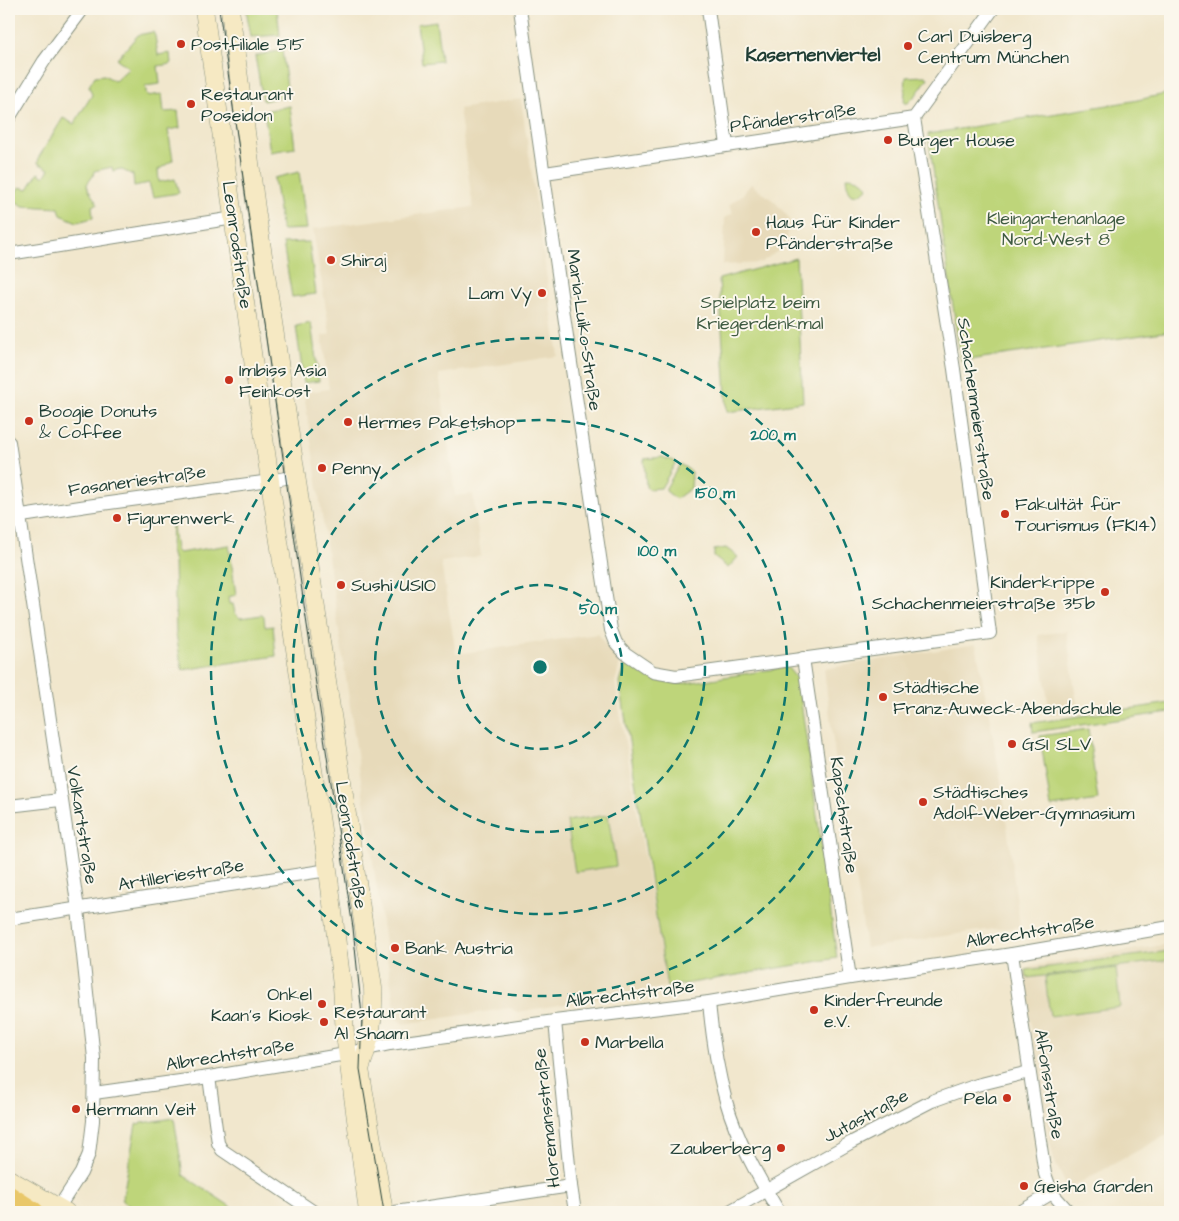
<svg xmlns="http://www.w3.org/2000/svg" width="1179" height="1221" font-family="'Architects Daughter',sans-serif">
	<rect width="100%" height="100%" fill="#fbf7ec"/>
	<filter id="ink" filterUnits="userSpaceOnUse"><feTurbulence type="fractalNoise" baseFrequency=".02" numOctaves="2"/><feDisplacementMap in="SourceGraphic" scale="10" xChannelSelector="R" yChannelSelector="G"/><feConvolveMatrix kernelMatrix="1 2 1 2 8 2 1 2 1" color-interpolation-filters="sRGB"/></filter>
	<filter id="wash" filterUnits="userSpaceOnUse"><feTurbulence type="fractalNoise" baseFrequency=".0096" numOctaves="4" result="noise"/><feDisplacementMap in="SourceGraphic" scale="20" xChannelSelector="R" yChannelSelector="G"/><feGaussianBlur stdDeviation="1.12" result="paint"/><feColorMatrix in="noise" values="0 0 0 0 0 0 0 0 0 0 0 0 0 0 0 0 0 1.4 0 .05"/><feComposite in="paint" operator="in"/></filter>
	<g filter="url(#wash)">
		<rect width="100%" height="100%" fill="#f1e7cd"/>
		<g fill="#e7daba">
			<path d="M521,99L558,356L439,374L455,496L473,494L481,556L441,562L456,654L598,634L607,648L620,662L615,683L667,987L517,1012L510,1008L403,1024L396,1018L304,393L329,389L322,336L330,334L313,229L473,207L459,109Z"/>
			<path d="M751,184L775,202L789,218L787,245L760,263L723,265L725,218L733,213L729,205L743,194Z"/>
			<path d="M1066,631L1078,710L1050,715L1038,635Z"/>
			<path d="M976,644L1002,787L1020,927L977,931L866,948L857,883L846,842L824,669Z"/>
			<path d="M1170,944V1133L1068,1189L1054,1160L1048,1133L1023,975L1030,966Z"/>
		</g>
		<g fill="#bed57a" stroke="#6e8957">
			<path d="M246,9H277L280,35L251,37Z"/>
			<path d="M436,21L441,61L422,63L417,24Z"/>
			<path d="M153,32L155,36L158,55L170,53L171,64L158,66L160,84L145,86L147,96L162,94L164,112L178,111L180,128L168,130L173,160L158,170L159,182L175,179L179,193L153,197L149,183L134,186L133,175L120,169L113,171L112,167L94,171L93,176L87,184C88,193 95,197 97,205L92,206L93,218L77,222L61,215L59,208L23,206L10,198L14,197L19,187L28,189L38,173L44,177L49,169L38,163L39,157L63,118L74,124L92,95L89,86L95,76L104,75L115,81L129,68L117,59L138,35Z"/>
			<path d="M282,50L288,95L263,101L255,56Z"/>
			<path d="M925,76L928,78L916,95L908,103H904L906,77Z"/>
			<path d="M1170,93V331L961,361L928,134L1133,101Z"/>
			<path d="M290,106L295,148L270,152L264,111Z"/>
			<path d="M299,172L307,229L282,230L274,178Z"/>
			<path d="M846,177C855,177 862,179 868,187C853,201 848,194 846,177Z"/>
			<path d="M309,242L316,294L292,297L283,243Z"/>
			<path d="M796,258L803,402L727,412L719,279Z"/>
			<path d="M311,323L319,381L304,383L296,326Z"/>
			<path d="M663,457C667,460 672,459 676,462L661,488L649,489L646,487L644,459Z"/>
			<path d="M680,464L692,472L691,488L676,499L666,491V488Z"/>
			<path d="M172,518L176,550L179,553L229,545L236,595L228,597L229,604H233L235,613L240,618L262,615L264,617L265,627L273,626L276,656L182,670L176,633L174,562L171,551Z"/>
			<path d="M726,548L738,557L728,568L714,557V550Z"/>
			<path d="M627,661L655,678L680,684L787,667L798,680L837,958L667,987L620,683Z"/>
			<path d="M1170,703V712L1033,732L1032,723Z"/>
			<path d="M1088,729L1098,800L1051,807L1040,736Z"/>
			<path d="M608,815L616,866L575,872L567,821Z"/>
			<path d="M1170,951V960L1027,978L1026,970Z"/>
			<path d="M1116,968L1120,1007L1050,1016L1045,977Z"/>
			<path d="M174,1118L183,1175L239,1212H144L137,1208L135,1210L122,1201L136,1124Z"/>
		</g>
	</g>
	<g filter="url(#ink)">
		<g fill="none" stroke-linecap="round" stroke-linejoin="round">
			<g stroke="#889280" stroke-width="14">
				<g id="minor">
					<path d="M520,9L568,343L611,630L616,643L625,653L653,672L676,676L990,633L954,369L914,118"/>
					<path d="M708,9L727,145"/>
					<path d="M9,118L44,61L83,9"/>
					<path d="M545,173L914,118L993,9"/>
					<path d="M9,254L234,218"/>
					<path d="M9,442L78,909L94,1058L93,1121L89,1154L81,1173L59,1207"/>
					<path d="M9,518L87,506L270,481L296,476"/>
					<path d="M803,658L850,978"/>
					<path d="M9,806L60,800"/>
					<path d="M9,919L328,870"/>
					<path d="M1012,954L1045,1174L1052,1193L1069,1212"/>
					<path d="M709,1002C712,1035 717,1069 726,1101C737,1140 758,1177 779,1212"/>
					<path d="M555,1021L571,1186L575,1212"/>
					<path d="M209,1077L218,1143L222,1150L314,1212"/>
					<path d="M94,1093L209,1077L340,1055L390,1044L555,1021L709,1002L850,978L1012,954L1170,927"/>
					<path d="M395,1212L571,1186"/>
					<path d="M728,1212L852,1142L932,1101L977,1085L1029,1072"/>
					<path d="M1020,1212L1052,1193"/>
				</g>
			</g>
			<g stroke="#889280" stroke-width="19">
				<g id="secondary">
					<path d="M204,9L270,481L328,870L342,986L345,1034L368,1212"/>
					<path d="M230,9L256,209L373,988C374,1018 371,1040 360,1069L384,1212"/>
					<path d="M9,1179L66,1212"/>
				</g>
			</g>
			<g stroke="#889280" stroke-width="22">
				<path id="trunk" d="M9,1196L34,1212"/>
			</g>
			<use href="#minor" stroke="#fff" stroke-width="12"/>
			<use href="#secondary" stroke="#f6e9c3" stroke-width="18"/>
			<use href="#trunk" stroke="#e9c769" stroke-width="20"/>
			<path stroke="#1f3d34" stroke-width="1" d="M219,9L304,605L353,928L362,1015L360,1069L384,1212"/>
		</g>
	</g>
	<g fill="none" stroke="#0f766e" stroke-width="2.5" stroke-dasharray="9 6">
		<circle cx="540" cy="667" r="82"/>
		<circle cx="540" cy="667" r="165"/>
		<circle cx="540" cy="667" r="247"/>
		<circle cx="540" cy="667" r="329"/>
	</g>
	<g fill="#c8321e" stroke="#fbf7ec" stroke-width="2">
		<circle cx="181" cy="44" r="5"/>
		<circle cx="908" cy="46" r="5"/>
		<circle cx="191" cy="104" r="5"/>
		<circle cx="888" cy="140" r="5"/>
		<circle cx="756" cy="232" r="5"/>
		<circle cx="331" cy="260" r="5"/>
		<circle cx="542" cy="293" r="5"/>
		<circle cx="229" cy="380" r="5"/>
		<circle cx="29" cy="421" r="5"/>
		<circle cx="348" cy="422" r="5"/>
		<circle cx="322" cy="468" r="5"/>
		<circle cx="1005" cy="514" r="5"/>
		<circle cx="117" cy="518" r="5"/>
		<circle cx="341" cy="585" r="5"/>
		<circle cx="1105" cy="592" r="5"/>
		<circle cx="883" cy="697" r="5"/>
		<circle cx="1012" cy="744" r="5"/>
		<circle cx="923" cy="802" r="5"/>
		<circle cx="395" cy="948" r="5"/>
		<circle cx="322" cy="1004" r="5"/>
		<circle cx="814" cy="1010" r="5"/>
		<circle cx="324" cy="1022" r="5"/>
		<circle cx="585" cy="1042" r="5"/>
		<circle cx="1007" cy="1098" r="5"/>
		<circle cx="76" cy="1109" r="5"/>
		<circle cx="781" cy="1148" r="5"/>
		<circle cx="1024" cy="1186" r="5"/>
	</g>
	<g text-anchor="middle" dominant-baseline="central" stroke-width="4" stroke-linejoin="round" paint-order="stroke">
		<g font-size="18" fill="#1f3d34" stroke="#fbf7ec" text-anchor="start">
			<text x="918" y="36">Carl Duisberg<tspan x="918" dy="21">Centrum München</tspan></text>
			<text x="191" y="44">Postfiliale 515</text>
			<text x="201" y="94">Restaurant<tspan x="201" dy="21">Poseidon</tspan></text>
			<text x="898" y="140">Burger House</text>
			<text x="766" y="222">Haus für Kinder<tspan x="766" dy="21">Pfänderstraße</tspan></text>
			<text x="341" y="260">Shiraj</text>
			<text x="532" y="293" text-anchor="end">Lam Vy</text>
			<text x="239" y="370">Imbiss Asia<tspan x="239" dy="21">Feinkost</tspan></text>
			<text x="39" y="411">Boogie Donuts<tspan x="39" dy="21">&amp; Coffee</tspan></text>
			<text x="358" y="422">Hermes Paketshop</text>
			<text x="332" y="468">Penny</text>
			<text x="1015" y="504">Fakultät für<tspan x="1015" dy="21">Tourismus (FK14)</tspan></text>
			<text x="127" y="518">Figurenwerk</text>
			<text x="1095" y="582" text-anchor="end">Kinderkrippe<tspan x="1095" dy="21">Schachenmeierstraße 35b</tspan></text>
			<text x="351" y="585">Sushi USIO</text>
			<text x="893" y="687">Städtische<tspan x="893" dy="21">Franz-Auweck-Abendschule</tspan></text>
			<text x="1022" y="744">GSI SLV</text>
			<text x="933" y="792">Städtisches<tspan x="933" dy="21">Adolf-Weber-Gymnasium</tspan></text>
			<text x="405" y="948">Bank Austria</text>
			<text x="312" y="994" text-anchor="end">Onkel<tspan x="312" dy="21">Kaan's Kiosk</tspan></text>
			<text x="824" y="1000">Kinderfreunde<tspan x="824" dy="21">e.V.</tspan></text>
			<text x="334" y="1012">Restaurant<tspan x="334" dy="21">Al Shaam</tspan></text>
			<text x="595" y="1042">Marbella</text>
			<text x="997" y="1098" text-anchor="end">Pela</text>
			<text x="86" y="1109">Hermann Veit</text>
			<text x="771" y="1148" text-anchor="end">Zauberberg</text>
			<text x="1034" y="1186">Geisha Garden</text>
		</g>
		<g font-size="18" fill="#1f3d34" stroke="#fbf7ec">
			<text transform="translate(793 118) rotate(-8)">Pfänderstraße</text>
			<text transform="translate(237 245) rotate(82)">Leonrodstraße</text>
			<text transform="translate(584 330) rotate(82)">Maria-Luiko-Straße</text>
			<text transform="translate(976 409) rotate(82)">Schachenmeierstraße</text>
			<text transform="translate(137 481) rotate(-8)">Fasaneriestraße</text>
			<text transform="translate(844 815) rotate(82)">Kapschstraße</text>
			<text transform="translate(82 825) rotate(81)">Volkartstraße</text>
			<text transform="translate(351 845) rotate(81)">Leonrodstraße</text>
			<text transform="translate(181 875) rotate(-9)">Artilleriestraße</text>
			<text transform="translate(1030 932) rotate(-9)">Albrechtstraße</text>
			<text transform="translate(630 994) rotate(-7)">Albrechtstraße</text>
			<text transform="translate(230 1055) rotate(-9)">Albrechtstraße</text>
			<text transform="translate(1049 1084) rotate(81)">Alfonsstraße</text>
			<text transform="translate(866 1116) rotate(-28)">Jutastraße</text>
			<text transform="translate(547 1118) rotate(-96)">Horemansstraße</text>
		</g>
		<g font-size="18" fill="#3f5b42" stroke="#fbf7ec">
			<text x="1056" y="218">Kleingartenanlage<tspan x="1056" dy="21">Nord-West 8</tspan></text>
			<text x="760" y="302">Spielplatz beim<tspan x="760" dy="21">Kriegerdenkmal</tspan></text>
		</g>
		<g font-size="19" font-weight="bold" fill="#1f3d34" stroke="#fbf7ec">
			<text x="813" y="55">Kasernenviertel</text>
		</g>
	</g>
	<circle cx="540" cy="667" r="8" fill="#0f766e" stroke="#fbf7ec" stroke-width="2.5"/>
	<g font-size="15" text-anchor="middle" font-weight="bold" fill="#0f766e" stroke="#fbf7ec" stroke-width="4" stroke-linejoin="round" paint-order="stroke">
		<text x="773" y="440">200 m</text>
		<text x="715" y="498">150 m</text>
		<text x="657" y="556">100 m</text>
		<text x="598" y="614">50 m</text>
	</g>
	<rect width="1179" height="1221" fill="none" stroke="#fbf7ec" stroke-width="30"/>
</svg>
